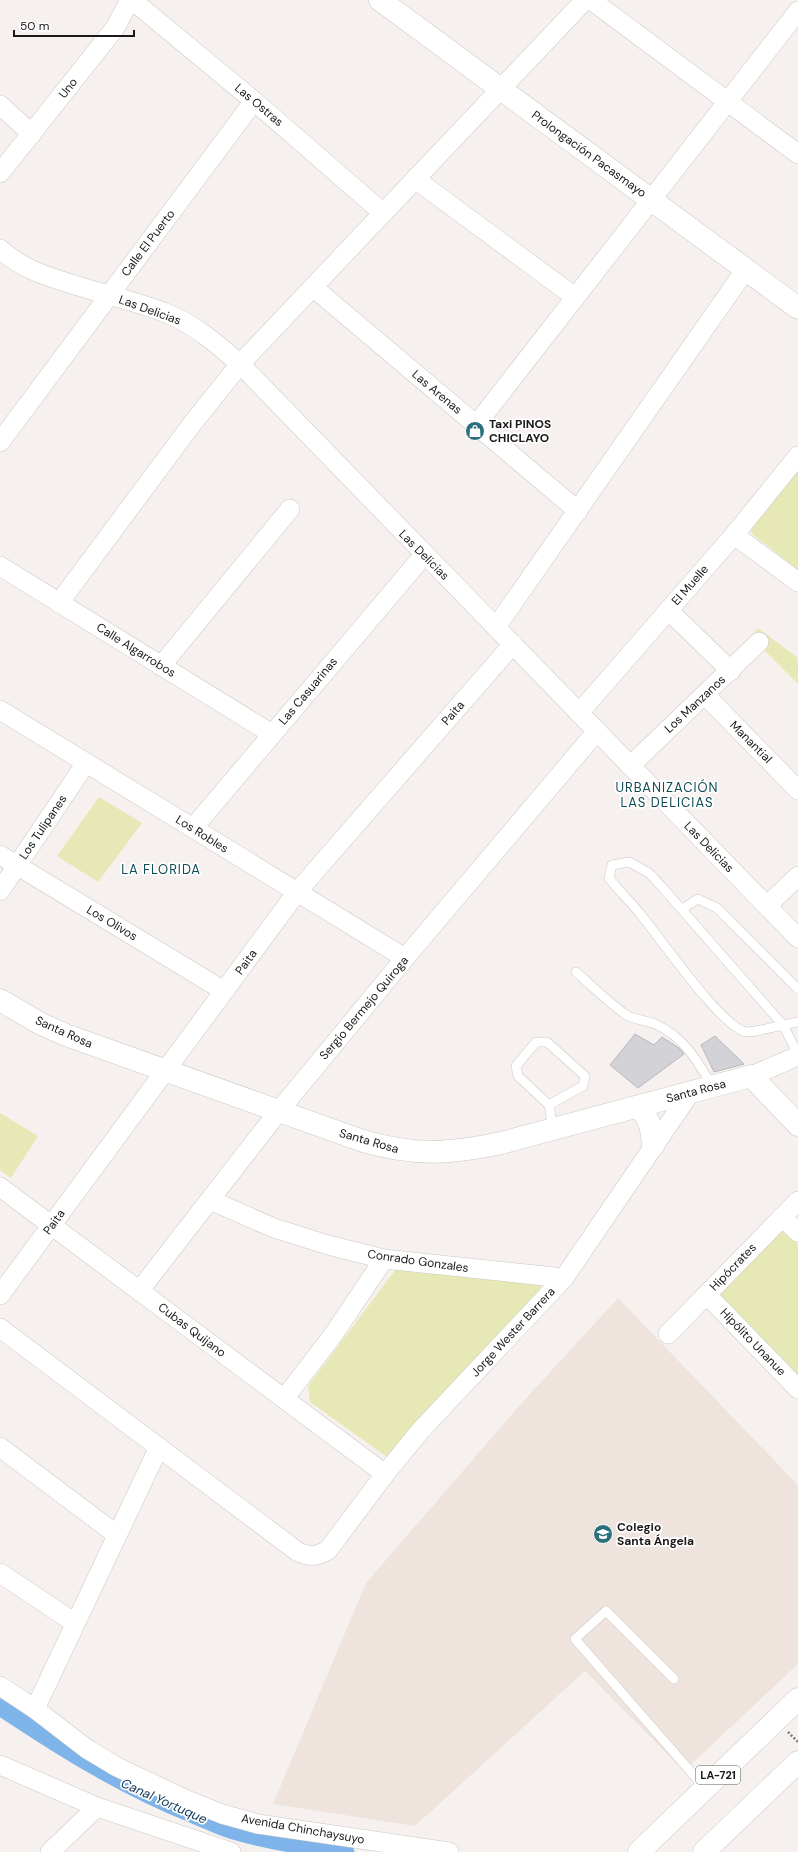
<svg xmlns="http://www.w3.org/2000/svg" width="798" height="1852" font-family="'DM Sans',sans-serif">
	<rect width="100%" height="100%" fill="#f6f1ee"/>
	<path fill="#efe3dd" d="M618,1298L798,1485V1664L684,1771L585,1671L415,1826L273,1804L366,1583L520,1405Z"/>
	<g fill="#e6e9b5">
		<path d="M798,471V569H797L752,534L751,531L753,526Z"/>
		<path d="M758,628L798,658V684L751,637Z"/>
		<path d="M99,797L142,823L98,882L57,856Z"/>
		<path d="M0,1113L38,1136L11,1178L0,1170Z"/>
		<path d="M782,1227L798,1244V1379L717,1294Z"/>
		<path d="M399,1265L538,1283L542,1289L387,1457L310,1402L308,1386Z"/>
	</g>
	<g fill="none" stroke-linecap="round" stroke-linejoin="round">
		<path stroke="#7fb4ea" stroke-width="17" d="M0,1707C63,1749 125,1788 196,1816C208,1821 220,1827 233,1831C270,1842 308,1847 346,1852"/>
	</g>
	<g fill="#d3d3d7" stroke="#b8b8bd">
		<path d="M635,1034L654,1045L662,1037L679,1048L684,1054L638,1088L610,1065Z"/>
		<path d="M715,1036L744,1064L714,1072L701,1045Z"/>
	</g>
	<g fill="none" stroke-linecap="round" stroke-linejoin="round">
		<g stroke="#ccc7c5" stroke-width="10">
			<g id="lane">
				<path d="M682,909L698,899L717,908L798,989"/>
				<path d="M576,972C592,986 608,1002 625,1014C631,1019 646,1020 655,1024C683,1036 697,1060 712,1086"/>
				<path d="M798,1022C787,1024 756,1032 747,1032C723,1030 659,936 641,915C631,902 619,891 609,878L612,865L629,862L649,873L662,887L783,1025L798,1054"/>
				<path d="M549,1105L583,1086L585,1076L547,1042H536L516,1066L518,1076L549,1105L553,1129"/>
				<path d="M674,1679L606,1611L575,1639L705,1788"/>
			</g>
		</g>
		<g stroke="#ccc7c5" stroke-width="20">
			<g id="street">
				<path d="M132,0L254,101L383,213"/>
				<path d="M591,0L798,154"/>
				<path d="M0,105L32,134"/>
				<path d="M0,173L115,28L130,0"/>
				<path d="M415,179L575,297"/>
				<path d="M0,249C23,270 49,277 78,286C107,295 137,302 166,313C194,324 217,344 240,364L798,938"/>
				<path d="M314,288L578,511"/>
				<path d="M476,425L798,11"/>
				<path d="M0,442L254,101"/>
				<path d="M734,535L798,582"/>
				<path d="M0,566L272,734"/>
				<path d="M59,603L192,424L240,364L585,0"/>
				<path d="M668,610L731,671"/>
				<path d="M496,627L746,269"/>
				<path d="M161,666L290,509"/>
				<path d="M705,695L798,790"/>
				<path d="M0,710L405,958"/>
				<path d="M579,713L734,535L798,456"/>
				<path d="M630,766L759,642"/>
				<path d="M193,828L424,555"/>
				<path d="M0,855L224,991"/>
				<path d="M0,891L86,763"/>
				<path d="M767,906L798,876"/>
				<path d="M751,1076L798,1056"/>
				<path d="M0,1187L385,1474"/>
				<path d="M210,1200L274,1228L328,1245L384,1259L564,1278"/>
				<path d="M782,1217L798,1232"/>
				<path d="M139,1291L278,1112L405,958L597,731"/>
				<path d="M0,1295L297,892L513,644"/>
				<path d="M707,1295L798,1389"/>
				<path d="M0,1328L298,1552C310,1557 316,1557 328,1550L385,1474L421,1430L564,1278L690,1093"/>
				<path d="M668,1334L798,1201"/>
				<path d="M284,1399L333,1335L384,1259"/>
				<path d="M0,1447L117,1535"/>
				<path d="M0,1573L75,1623"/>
				<path d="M0,1686L35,1709L87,1749L117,1767L187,1800L222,1814L258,1824L449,1852"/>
				<path d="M35,1709L159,1447"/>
				<path d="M0,1765L97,1807L231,1852"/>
				<path d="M50,1852L97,1807"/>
			</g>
		</g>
		<g stroke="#ccc7c5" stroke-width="23">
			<g id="secondary">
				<path d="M380,0L798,308"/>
				<path d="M0,1000L41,1024L66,1035L363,1141C415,1156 449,1154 501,1143L751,1076L798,1125"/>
				<path d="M638,1107C650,1118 652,1129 653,1146"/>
			</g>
		</g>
		<g stroke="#ccc7c5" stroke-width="23">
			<g id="primary">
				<path d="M639,1852L798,1699"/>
				<path d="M704,1852L798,1762"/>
			</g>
		</g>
		<path stroke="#7d7a79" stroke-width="2.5" stroke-dasharray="2 2" stroke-linecap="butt" d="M788,1732L798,1742"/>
		<use href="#lane" stroke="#fff" stroke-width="9"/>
		<use href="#street" stroke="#fff" stroke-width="19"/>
		<use href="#secondary" stroke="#fff" stroke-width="22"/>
		<use href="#primary" stroke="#fff" stroke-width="22"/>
	</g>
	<defs>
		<g id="shop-disc" transform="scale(1)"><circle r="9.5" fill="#2a717d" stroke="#fff"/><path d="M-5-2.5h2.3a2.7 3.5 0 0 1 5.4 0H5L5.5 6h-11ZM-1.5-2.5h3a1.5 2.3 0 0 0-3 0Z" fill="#fff"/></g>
		<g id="school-disc" transform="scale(1)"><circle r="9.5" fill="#2a717d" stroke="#fff"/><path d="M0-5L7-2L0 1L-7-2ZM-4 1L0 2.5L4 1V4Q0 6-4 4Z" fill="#fff"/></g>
	</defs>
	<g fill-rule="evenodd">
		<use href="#shop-disc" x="475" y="431"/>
		<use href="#school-disc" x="603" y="1534"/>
	</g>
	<g text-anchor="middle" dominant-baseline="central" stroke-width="3.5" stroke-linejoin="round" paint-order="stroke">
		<rect fill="#fff" stroke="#5f5d5d" stroke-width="1" x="696" y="1766" width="44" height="18" rx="3"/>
		<g font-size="11" font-weight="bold" fill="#1a1818">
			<text x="718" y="1775">LA-721</text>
		</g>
		<g font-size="12" fill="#1a1818" stroke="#fff">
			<text transform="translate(68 88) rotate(-52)">Uno</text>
			<text transform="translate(259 105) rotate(40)">Las Ostras</text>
			<text transform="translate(589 154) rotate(36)">Prolongación Pacasmayo</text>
			<text transform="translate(148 243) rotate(-53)">Calle El Puerto</text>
			<text transform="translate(150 310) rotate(20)">Las Delicias</text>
			<text transform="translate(437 392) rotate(40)">Las Arenas</text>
			<text transform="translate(424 555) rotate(45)">Las Delicias</text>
			<text transform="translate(690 585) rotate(-49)">El Muelle</text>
			<text transform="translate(136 650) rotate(32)">Calle Algarrobos</text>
			<text transform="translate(308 691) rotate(-50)">Las Casuarinas</text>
			<text transform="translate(695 704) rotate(-43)">Los Manzanos</text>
			<text transform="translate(453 713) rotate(-49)">Paita</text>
			<text transform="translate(751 742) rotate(45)">Manantial</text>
			<text transform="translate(43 827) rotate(-56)">Los Tulipanes</text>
			<text transform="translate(202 834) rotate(32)">Los Robles</text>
			<text transform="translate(709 847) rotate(46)">Las Delicias</text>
			<text transform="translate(112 923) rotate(31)">Los Olivos</text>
			<text transform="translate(246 962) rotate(-54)">Paita</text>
			<text transform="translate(364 1008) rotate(-50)">Sergio Bermejo Quiroga</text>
			<text transform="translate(64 1032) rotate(24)">Santa Rosa</text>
			<text transform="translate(696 1091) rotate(-15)">Santa Rosa</text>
			<text transform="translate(369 1141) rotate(16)">Santa Rosa</text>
			<text transform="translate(54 1222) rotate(-54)">Paita</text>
			<text transform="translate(418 1261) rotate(8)">Conrado Gonzales</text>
			<text transform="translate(733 1267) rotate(-46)">Hipócrates</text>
			<text transform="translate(192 1330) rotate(37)">Cubas Quijano</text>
			<text transform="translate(513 1332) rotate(-47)">Jorge Wester Barrera</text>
			<text transform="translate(753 1342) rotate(46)">Hipólito Unanue</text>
			<text transform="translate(303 1829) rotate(10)">Avenida Chinchaysuyo</text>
		</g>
		<g font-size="12" font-weight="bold" fill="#1a1818" stroke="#fff" text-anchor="start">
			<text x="489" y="424">Taxi PINOS<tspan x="489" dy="14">CHICLAYO</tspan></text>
			<text x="617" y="1527">Colegio<tspan x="617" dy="14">Santa Ángela</tspan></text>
		</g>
		<g font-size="13" letter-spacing="1" fill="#104c55" stroke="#fff">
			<text x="667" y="787">URBANIZACIÓN<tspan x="667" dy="15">LAS DELICIAS</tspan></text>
			<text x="161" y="869">LA FLORIDA</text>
		</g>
		<g font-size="13" font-style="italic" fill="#0e3558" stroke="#fff">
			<text transform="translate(164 1801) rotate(24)">Canal Yortuque</text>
		</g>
	</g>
	<path d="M14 30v6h120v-6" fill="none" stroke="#1a1818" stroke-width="2"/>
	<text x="20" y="30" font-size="12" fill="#1a1818" stroke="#ffffff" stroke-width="3" paint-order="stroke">50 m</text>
</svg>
